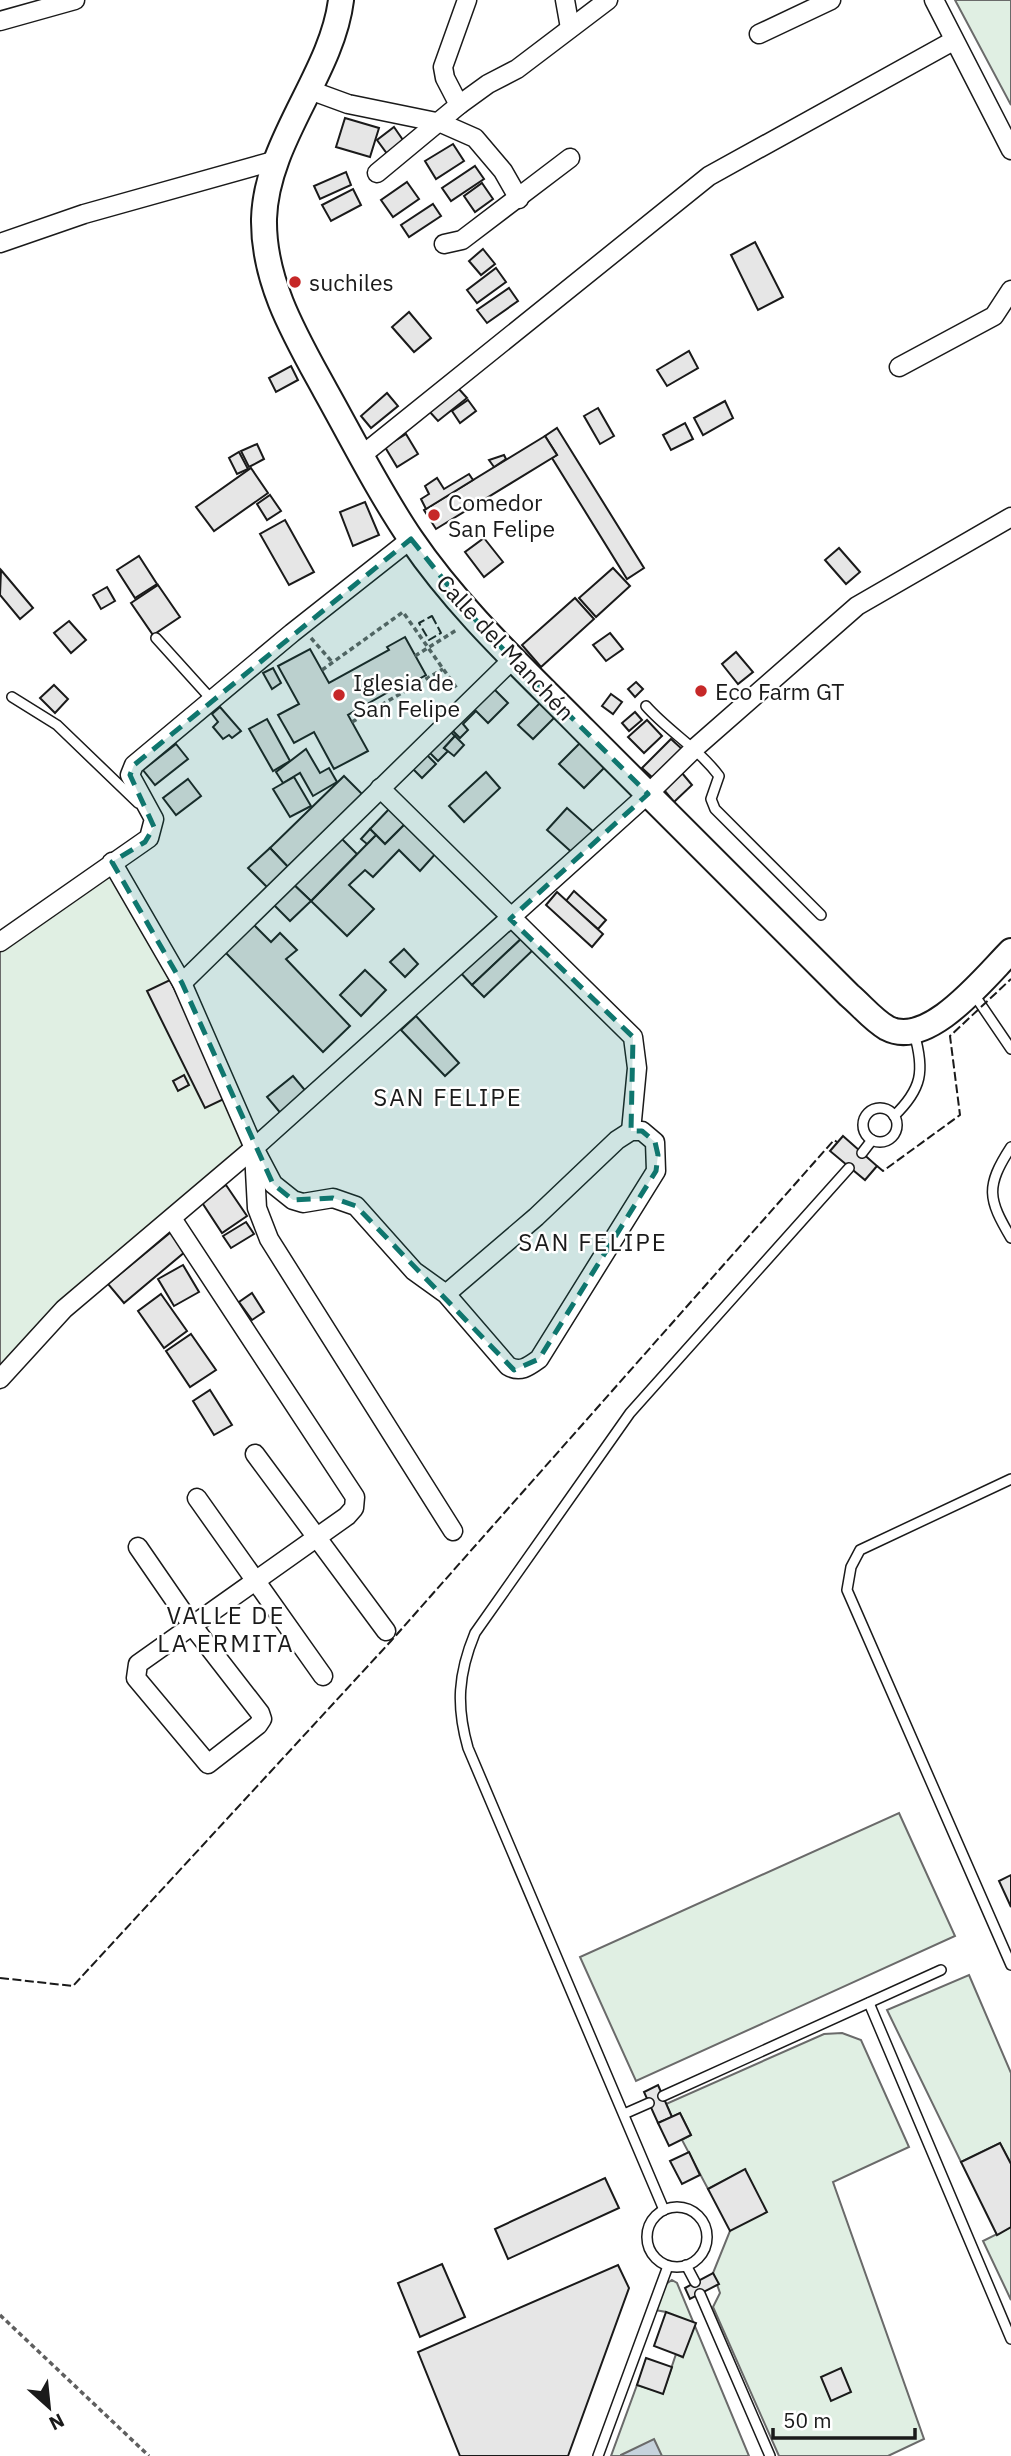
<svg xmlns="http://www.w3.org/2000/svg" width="1011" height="2456" font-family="'IBM Plex Sans',sans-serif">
	<rect width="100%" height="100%" fill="#fff"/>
	<g fill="#e0efe3" stroke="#6a6a6a" stroke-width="2">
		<path d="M955,0H1011V105Z"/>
		<path d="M107,869L131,902L252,1147L0,1372V944Z"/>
		<path d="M899,1813L955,1936L636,2081L580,1957Z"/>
		<path d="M969,1975L1011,2073V2164L1000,2143L961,2162L887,2010Z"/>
		<path d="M842,2033L861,2040L909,2147L833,2182L924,2439L888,2456H779L713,2307L720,2293L713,2273L730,2231L745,2170L708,2189L682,2140L691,2135L680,2113L672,2117L666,2104L824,2034Z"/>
		<path d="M1011,2227V2300L983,2241Z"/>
		<path d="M672,2280L677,2283L749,2456H611L637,2385L663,2393L676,2354L682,2357L666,2312L655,2310L666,2284Z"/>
	</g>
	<path fill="#c6d2dc" stroke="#6a6a6a" stroke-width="2" d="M654,2439L662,2456H621V2455Z"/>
	<g fill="#e6e6e6" stroke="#1a1a1a" stroke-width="2">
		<path d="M345,118L379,128L370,157L336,147Z"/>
		<path d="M394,127L405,143L388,155L377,140Z"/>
		<path d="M453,144L464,161L436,179L425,161Z"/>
		<path d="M475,166L484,179L451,201L442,188Z"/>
		<path d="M346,172L351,185L320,199L314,186Z"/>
		<path d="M407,182L419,199L393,217L381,200Z"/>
		<path d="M482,183L493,199L475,212L464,196Z"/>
		<path d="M353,189L361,205L331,221L322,205Z"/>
		<path d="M433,204L441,216L409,237L401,225Z"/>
		<path d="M755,242L783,297L758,310L731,255Z"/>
		<path d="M483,249L495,264L481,275L469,261Z"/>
		<path d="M496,268L506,282L477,303L467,290Z"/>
		<path d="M509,288L518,301L487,323L477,310Z"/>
		<path d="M409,312L431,338L414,352L392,327Z"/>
		<path d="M689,351L698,368L667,386L657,370Z"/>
		<path d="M291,366L298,380L276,392L269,378Z"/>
		<path d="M458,388L467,398L438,421L429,411Z"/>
		<path d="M387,393L398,406L371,428L361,416Z"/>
		<path d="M468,400L476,411L460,423L452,411Z"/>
		<path d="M725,401L733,418L703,435L694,418Z"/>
		<path d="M598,408L614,436L600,444L584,416Z"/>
		<path d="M685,423L693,439L671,450L663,435Z"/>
		<path d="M557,428L644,568L627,579L552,458L557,455L545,436Z"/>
		<path d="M406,434L418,454L397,467L385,447Z"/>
		<path d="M545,436L557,455L436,529L424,510Z"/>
		<path d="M257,444L264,459L249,467L241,451Z"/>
		<path d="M239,452L248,469L237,474L229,458Z"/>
		<path d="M504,455L506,459L494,467L489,460Z"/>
		<path d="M251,468L268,493L214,531L196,507Z"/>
		<path d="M469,474L473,480L426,509L421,499L429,494L425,486L437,478L444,489Z"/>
		<path d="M270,495L281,511L267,520L257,504Z"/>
		<path d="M365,502L379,535L353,546L340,512Z"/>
		<path d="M285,520L314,572L289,585L260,534Z"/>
		<path d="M484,538L503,562L484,577L465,552Z"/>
		<path d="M839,548L860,572L846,584L825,560Z"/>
		<path d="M139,556L157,584L135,598L117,570Z"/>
		<path d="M613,568L630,586L596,617L579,598Z"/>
		<path d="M1,570L33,608L20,619L0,595Z"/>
		<path d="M158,585L180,617L153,635L131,603Z"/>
		<path d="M107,587L115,601L101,609L93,595Z"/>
		<path d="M575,598L594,619L541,667L522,645Z"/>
		<path d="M69,621L86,640L71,653L54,633Z"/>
		<path d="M610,633L623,649L606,661L593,645Z"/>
		<path d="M405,637L426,675L408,685L406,682L348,715L368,751L334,769L314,732L294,743L278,715L299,704L278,666L310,649L329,683L389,650L387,647Z"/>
		<path d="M736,652L753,672L738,684L722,664Z"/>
		<path d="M273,668L281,683L272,689L263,673Z"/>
		<path d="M636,682L643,689L635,697L628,689Z"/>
		<path d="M489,684L508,703L488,723L469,704Z"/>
		<path d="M54,685L68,699L55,713L40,698Z"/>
		<path d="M611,694L622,702L613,714L602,706Z"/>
		<path d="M544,699L558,714L533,739L518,725Z"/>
		<path d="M468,704L475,712L463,724L468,730L460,738L447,725Z"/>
		<path d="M220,707L241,731L232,738L229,735L223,739L213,727L218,722L212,714Z"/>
		<path d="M635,712L642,720L629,731L622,723Z"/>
		<path d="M267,719L290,761L273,771L249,729Z"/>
		<path d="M647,720L662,736L644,753L628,737Z"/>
		<path d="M444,726L455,736L444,748L448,751L438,761L424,747Z"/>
		<path d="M455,736L464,745L454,756L444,748Z"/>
		<path d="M671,739L683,750L654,779L642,768Z"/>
		<path d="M583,740L608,764L584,788L559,764Z"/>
		<path d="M176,744L188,759L155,785L143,770Z"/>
		<path d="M306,749L320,773L329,768L337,782L313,796L300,773L283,783L276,772Z"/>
		<path d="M425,753L436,764L422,778L411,767Z"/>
		<path d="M486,772L500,788L464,822L449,806Z"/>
		<path d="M682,773L692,785L674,802L664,790Z"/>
		<path d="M344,776L364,796L289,868L270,848Z"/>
		<path d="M294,777L311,806L290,817L273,789Z"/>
		<path d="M188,779L201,796L176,815L163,798Z"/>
		<path d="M391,807L407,822L385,844L370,829Z"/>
		<path d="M567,808L596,834L576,856L547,830Z"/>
		<path d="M407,822L437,852L420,871L399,850L373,877L365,870L349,885L374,909L347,936L311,901L376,835L385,844Z"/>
		<path d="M370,829L376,835L367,844L361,839Z"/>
		<path d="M337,834L357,854L311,901L290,881Z"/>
		<path d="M270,848L289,868L268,888L248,868Z"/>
		<path d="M290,881L311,901L290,921L270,901Z"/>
		<path d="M574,891L606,920L598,929L566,901Z"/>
		<path d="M557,892L603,934L592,947L546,905Z"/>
		<path d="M508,922L523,937L472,985L458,970Z"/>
		<path d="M252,923L271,942L280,933L297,950L286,959L350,1026L323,1052L224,951Z"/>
		<path d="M523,937L534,949L484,997L472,985Z"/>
		<path d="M404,949L418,964L405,977L390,962Z"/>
		<path d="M365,970L386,990L361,1016L340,995Z"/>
		<path d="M170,980L228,1097L205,1108L147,991Z"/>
		<path d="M416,1016L459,1063L445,1076L401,1030Z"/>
		<path d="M184,1075L189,1085L178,1091L173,1081Z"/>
		<path d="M293,1076L309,1095L283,1116L267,1097Z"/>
		<path d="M843,1136L877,1166L865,1180L830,1151Z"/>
		<path d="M226,1185L247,1216L222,1233L201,1201Z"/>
		<path d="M246,1222L254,1234L231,1248L223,1236Z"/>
		<path d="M171,1232L186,1251L124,1303L108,1284Z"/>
		<path d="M183,1265L199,1292L174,1306L158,1279Z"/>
		<path d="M252,1293L264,1312L252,1320L239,1302Z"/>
		<path d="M161,1294L187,1331L164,1348L138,1311Z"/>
		<path d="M191,1334L216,1370L190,1387L166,1351Z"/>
		<path d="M210,1390L232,1425L214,1435L193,1401Z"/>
		<path d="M1011,1875V1907L999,1881Z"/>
		<path d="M658,2085L672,2117L658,2123L644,2092Z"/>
		<path d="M680,2113L691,2135L669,2146L658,2123Z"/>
		<path d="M1000,2143L1011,2164V2227L997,2235L961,2162Z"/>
		<path d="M689,2152L700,2175L682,2184L670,2161Z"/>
		<path d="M745,2169L767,2212L730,2231L708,2189Z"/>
		<path d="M605,2178L619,2208L508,2259L495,2229Z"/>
		<path d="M442,2264L465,2317L420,2337L398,2283Z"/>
		<path d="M618,2265L629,2288L568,2456H460L418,2352Z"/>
		<path d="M713,2273L719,2284L690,2299L685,2288Z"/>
		<path d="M666,2312L696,2323L683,2357L654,2346Z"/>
		<path d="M646,2358L672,2367L663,2394L637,2385Z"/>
		<path d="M841,2368L851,2392L831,2401L821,2377Z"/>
	</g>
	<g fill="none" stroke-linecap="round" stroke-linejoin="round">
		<g stroke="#1a1a1a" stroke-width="12">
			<g id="lane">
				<path d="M156,638L212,700"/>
				<path d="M12,697L57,725L138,803"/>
				<path d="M646,706C669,732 698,748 719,776L711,799L715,809L821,915"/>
				<path d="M973,993L1011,1049"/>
				<circle cx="880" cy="1125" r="17"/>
				<path d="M894,1116C922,1089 925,1071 914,1033"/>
				<path d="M1011,1147C985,1187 988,1199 1011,1238"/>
				<path d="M862,1153L872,1140"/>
				<path d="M1011,1479L860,1550L851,1567L847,1590L1011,1965"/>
				<path d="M869,2003L1011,2339"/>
				<path d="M663,2096L941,1970"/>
				<path d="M624,2114L649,2103"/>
				<circle cx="677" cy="2237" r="30"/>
				<path d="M664,2210L468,1748C456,1706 458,1674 475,1633L630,1413L849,1168"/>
				<path d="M686,2265L695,2282"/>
				<path d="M700,2294L770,2456"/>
				<path d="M598,2456L668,2266"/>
			</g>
		</g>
		<g stroke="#1a1a1a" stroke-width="21">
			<g id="street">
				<path d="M565,0L570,28"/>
				<path d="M934,0L1011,150"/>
				<path d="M0,21L75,0"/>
				<path d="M759,34L831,0"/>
				<path d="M307,89L348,104L441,123L475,138L503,171L519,199"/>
				<path d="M459,105L445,78L443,67L467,0"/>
				<path d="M377,173L459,105L488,84L517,69L608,0"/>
				<path d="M0,243L84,214L277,160"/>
				<path d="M444,244L462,240L570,158"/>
				<path d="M899,367L994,316L1011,290"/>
				<path d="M361,456L709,176L953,41"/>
				<path d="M380,788L633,1037L637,1068L631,1131"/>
				<path d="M112,862L182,983L254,1148L273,1184L293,1200L303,1203L333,1198L356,1206L414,1271L446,1294L508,1366C520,1373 528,1367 539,1359L656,1171L655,1142L642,1131H631L617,1140L536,1217L446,1294"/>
				<path d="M0,942L149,838L154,819L130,775L134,765L292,633L411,539"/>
				<path d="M182,983L514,658"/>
				<path d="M254,1152L257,1208L269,1239L453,1531"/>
				<path d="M0,1379L64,1309L254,1148L648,794L695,748L857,606L1011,517"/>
				<path d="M255,1454L386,1631"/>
				<path d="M197,1498L323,1676"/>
				<path d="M138,1547L191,1624L260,1713L262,1719L258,1725L208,1764L136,1678L138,1664L347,1516L354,1508L355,1497L173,1220"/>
			</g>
		</g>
		<g stroke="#1a1a1a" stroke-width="28">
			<path id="secondary" d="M341,0C332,74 266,141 264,219C263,282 296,337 325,390C353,440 379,492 411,539C460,611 524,669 584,730C672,819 761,907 849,995C861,1005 873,1020 887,1028C928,1050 985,977 1011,951"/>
		</g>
		<g stroke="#5f5f5f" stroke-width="3.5" stroke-dasharray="5 3.5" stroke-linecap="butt">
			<path d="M311,638L333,663"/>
			<path d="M415,656L458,629"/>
			<path d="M322,670L403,612L458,690"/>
			<path d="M352,722L443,669"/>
			<path d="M0,2315L149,2456"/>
		</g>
		<use href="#lane" stroke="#fff" stroke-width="9"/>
		<use href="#street" stroke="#fff" stroke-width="18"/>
		<use href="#secondary" stroke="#fff" stroke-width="24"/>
		<g stroke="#1a1a1a" stroke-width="2" stroke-dasharray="9 3.5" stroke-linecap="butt">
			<path d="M432,616L441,633L429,640L419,623Z"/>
			<path d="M877,1166L883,1171L960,1115L950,1036L1011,979"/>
			<path d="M0,1978L73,1986L391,1641L834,1140L837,1142"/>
		</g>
	</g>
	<path fill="#0f766e" fill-opacity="0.2" stroke="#0f766e" stroke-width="5" stroke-dasharray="14 9" stroke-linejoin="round" d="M411,539L483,629L648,794L510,919L633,1037L631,1131H642L655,1142L658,1155L656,1171L539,1359L514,1370L356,1206L333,1198L293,1200L273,1184L182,983L112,862L145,842L154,827L130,775L134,765Z"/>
	<g fill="#c62828" stroke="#fff" stroke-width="2.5">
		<circle cx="295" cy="282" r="7"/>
		<circle cx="434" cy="515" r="7"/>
		<circle cx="701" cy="691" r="7"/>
		<circle cx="339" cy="695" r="7"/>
	</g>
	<g text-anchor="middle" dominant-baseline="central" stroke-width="5" stroke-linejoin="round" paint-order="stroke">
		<g font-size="23" fill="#1a1a1a" stroke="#fff" text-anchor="start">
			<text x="309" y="282">suchiles</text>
			<text x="448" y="502">Comedor<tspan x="448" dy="26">San Felipe</tspan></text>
			<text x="353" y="682">Iglesia de<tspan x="353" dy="26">San Felipe</tspan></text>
			<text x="715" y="691">Eco Farm GT</text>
		</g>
		<g font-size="23" fill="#1a1a1a" stroke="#fff">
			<text transform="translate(506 647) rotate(47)">Calle del Manchén</text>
		</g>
		<g font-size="24" letter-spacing="2" fill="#1a1a1a" stroke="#fff">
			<text x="448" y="1097">SAN FELIPE</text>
			<text x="593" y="1242">SAN FELIPE</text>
			<text x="226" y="1615">VALLE DE<tspan x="226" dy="28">LA ERMITA</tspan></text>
		</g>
	</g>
	<g transform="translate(49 2407) rotate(153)" stroke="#ffffff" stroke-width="5" paint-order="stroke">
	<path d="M0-5L12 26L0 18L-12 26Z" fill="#1a1a1a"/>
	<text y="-10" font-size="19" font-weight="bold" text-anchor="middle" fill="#1a1a1a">N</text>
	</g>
	<path d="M773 2428v10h142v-10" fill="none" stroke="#1a1a1a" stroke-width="3.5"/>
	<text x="783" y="2428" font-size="21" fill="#1a1a1a" stroke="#ffffff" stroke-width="5" paint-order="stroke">50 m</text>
</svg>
